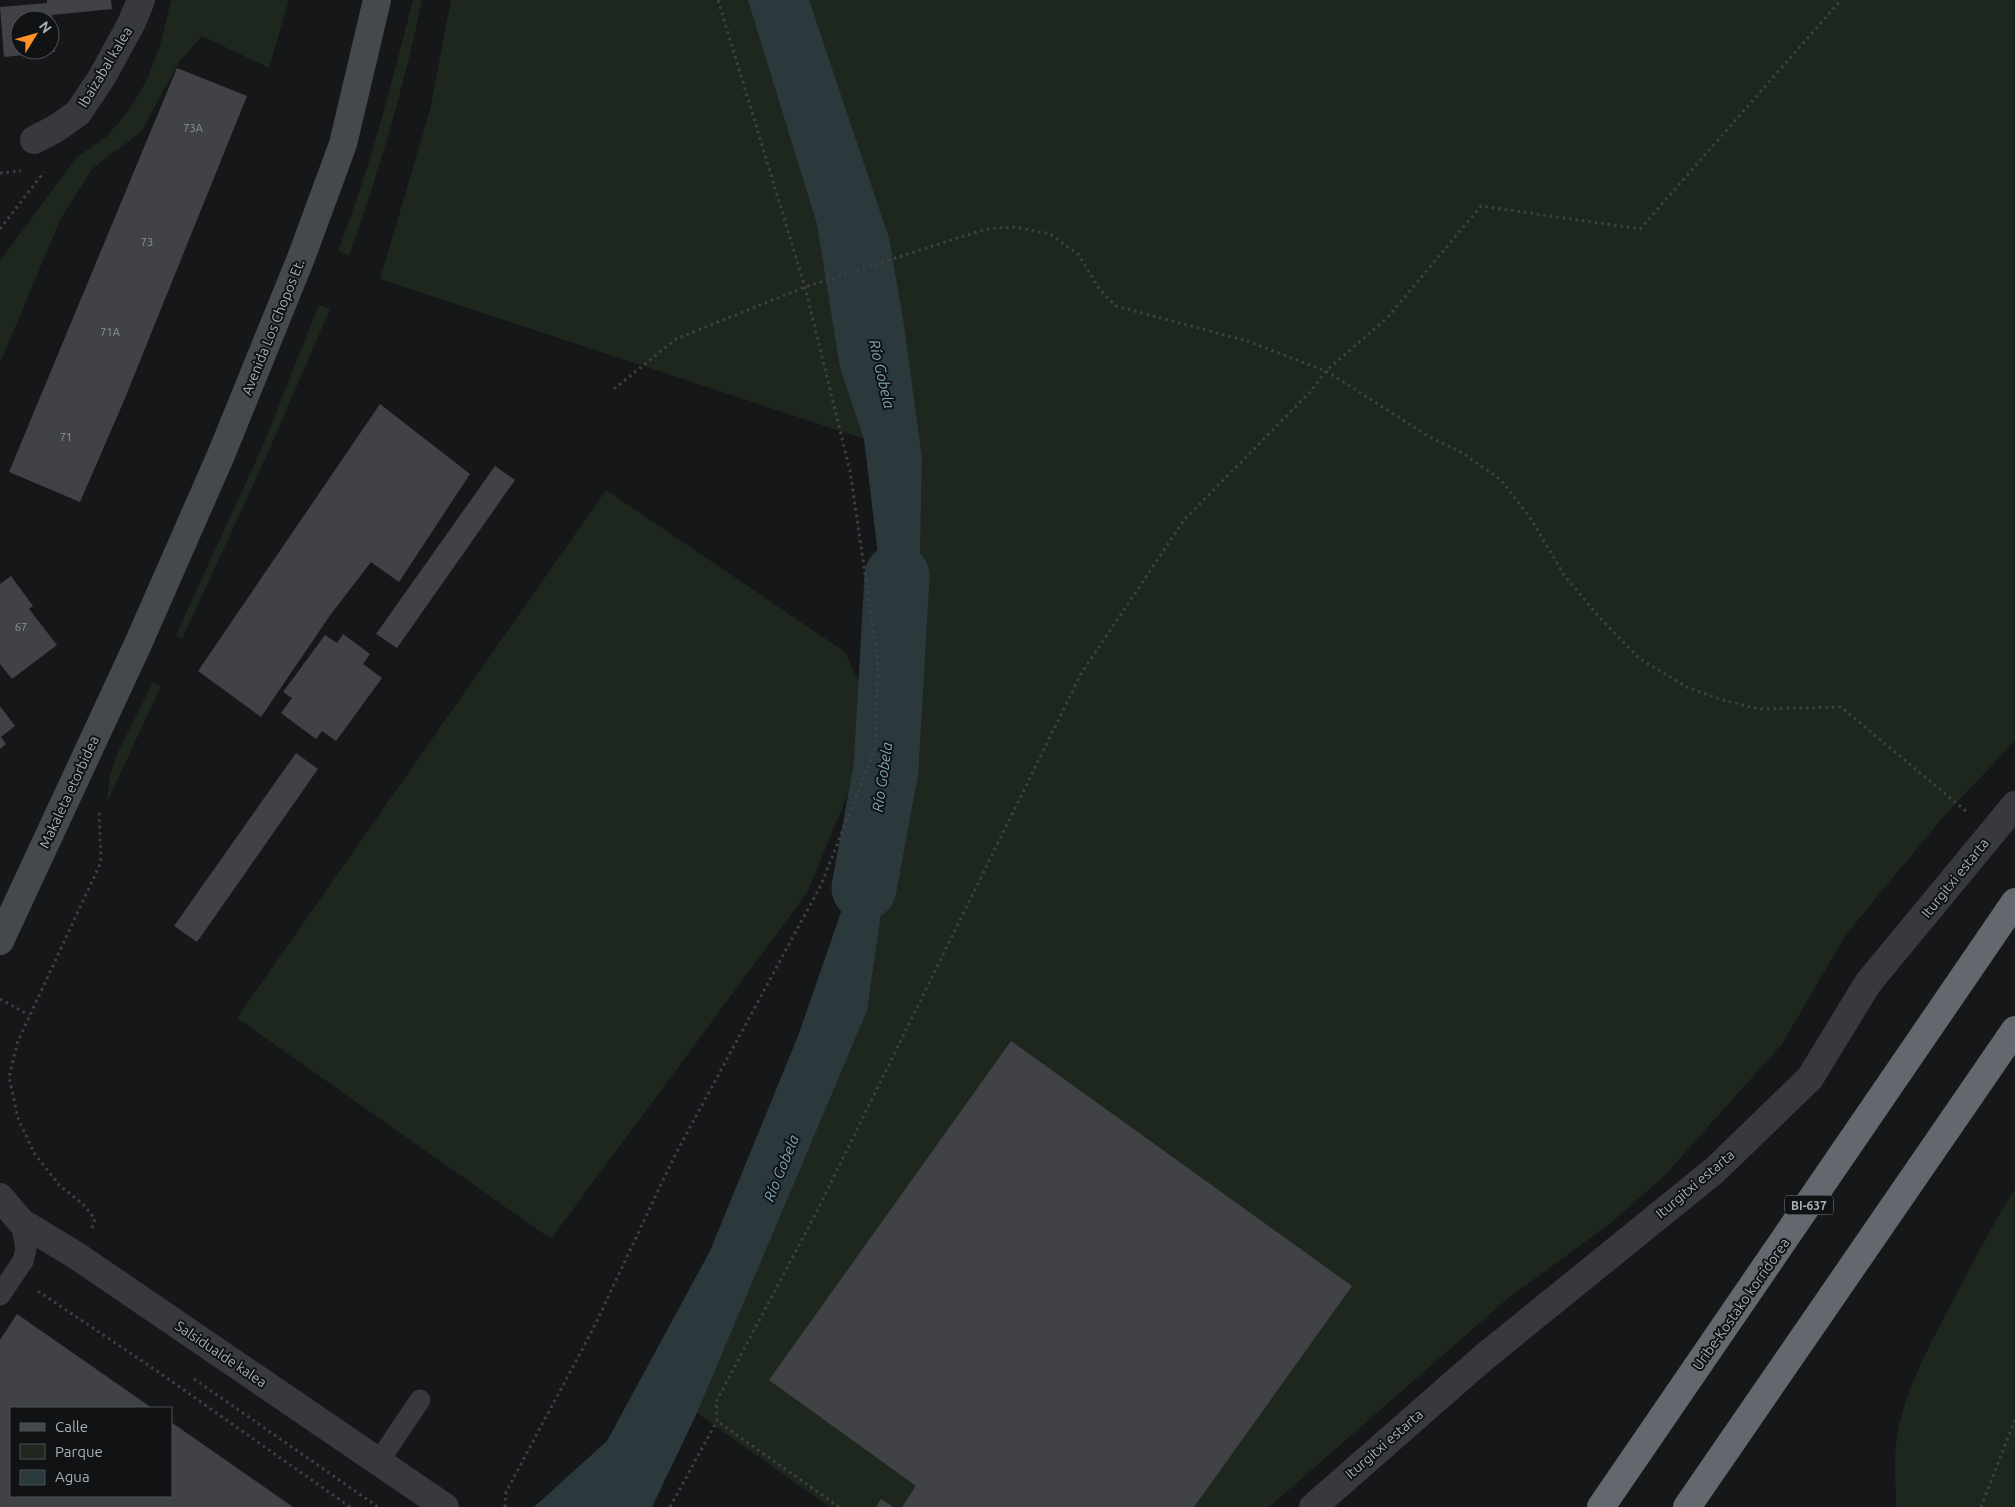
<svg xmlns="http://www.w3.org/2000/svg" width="2015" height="1507" font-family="Ubuntu,sans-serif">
	<rect width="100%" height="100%" fill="#161718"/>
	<g fill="#1e271e">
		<path d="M171,0H289L269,68L202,36L179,62L141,132L93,168L61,218L0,363V261L76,158L106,137L127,113L147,80L161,42Z"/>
		<path d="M413,0H422C404,87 379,172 349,256L338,251C370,169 391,85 413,0Z"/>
		<path d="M451,0H2015V741L1945,815L1870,905L1844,938L1782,1044L1664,1176L1612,1222L1506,1300L1269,1507H829L697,1413L867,1011L918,656L922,458L380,279L430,110Z"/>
		<path d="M319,305L330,309L271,446L182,639L176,635L264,443Z"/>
		<path d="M606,490L845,652L861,687L864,731L848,794L807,893L551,1239L237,1018Z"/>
		<path d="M153,682L161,686L107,802L110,775L117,754Z"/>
		<path d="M2015,1189V1507H1896C1896,1483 1893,1455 1898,1431C1908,1382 1933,1339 1956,1295C1975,1259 1993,1223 2015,1189Z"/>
	</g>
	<path fill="#2b393d" d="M748,0H809L889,238L903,319L922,458L918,656L867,1011L697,1413L652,1507H534L607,1441L710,1251L798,1036L903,734L895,694L864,439L840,368L817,224Z"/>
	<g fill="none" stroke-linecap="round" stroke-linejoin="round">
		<path stroke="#2b393d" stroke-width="65" d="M864,888L886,769L897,576"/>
	</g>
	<g fill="#404246" fill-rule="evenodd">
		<path d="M47,0H111L112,9L52,15L55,52L4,57L0,7L47,3ZM20,20H50V50H20Z"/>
		<path d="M177,68L247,96L123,403L80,502L9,472Z"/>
		<path d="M380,404L470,474L399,582L371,562L331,614L261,717L198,671Z"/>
		<path d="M495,466L515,480L397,648L376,634Z"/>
		<path d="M11,576L33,606L29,609L57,645L12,679L0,664V584Z"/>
		<path d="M343,634L370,654L363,664L382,678L336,741L322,731L316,739L281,713L292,698L283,692L325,635L337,643Z"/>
		<path d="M0,706L15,726L1,737L6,744L0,749Z"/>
		<path d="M296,753L318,769L197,942L174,926Z"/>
		<path d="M1011,1041L1352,1286L1194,1507H902L916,1486L769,1380Z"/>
		<path d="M17,1314L152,1408H11V1496H171V1422L293,1507H0V1340Z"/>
		<path d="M881,1499L893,1507H876Z"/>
	</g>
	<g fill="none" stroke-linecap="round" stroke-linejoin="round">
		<g stroke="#3d4045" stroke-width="3" stroke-dasharray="2.5 4" stroke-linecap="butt">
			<path d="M0,173L21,171"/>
			<path d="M0,229L44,172"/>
			<path d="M614,389L676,339L805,287L986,229L1014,227L1050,234L1079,255L1099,289L1116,306L1247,341L1326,371L1428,436L1464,454L1501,480L1533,522L1564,575L1600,618L1640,659L1687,687L1722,700L1759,709L1841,707L1967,812"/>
			<path d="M0,999L29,1015"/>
			<path d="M92,1228L95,1219L83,1204L59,1185L34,1153L18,1118L9,1077L18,1041L101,862L99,809"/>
			<path d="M38,1291L154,1369L350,1507"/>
			<path d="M194,1379L378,1507"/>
			<path d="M505,1507L506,1492L592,1331L674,1157L821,885L875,749L878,663L850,471L805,287L718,0"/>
			<path d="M670,1507L717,1421"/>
			<path d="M839,1507L717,1421L716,1402L817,1211L1081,674L1184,520L1311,391L1326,371L1388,317L1481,206L1640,229L1841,0"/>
			<path d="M1981,1507L2015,1420"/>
		</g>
		<g stroke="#37393e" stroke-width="21">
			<path d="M0,1295L23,1261L26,1249L21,1222"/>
			<path d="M379,1461L420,1400"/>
		</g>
		<g stroke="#37393e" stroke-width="28">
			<path d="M34,140L55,129L78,113L102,77L131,24L141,0"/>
			<path d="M0,1197L21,1222L77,1256L445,1507"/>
			<path d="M1313,1507L1483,1358L1715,1170L1810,1078L1868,983L2015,805"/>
		</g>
		<path stroke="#45494e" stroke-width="28" d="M0,941L138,644L221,455L301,258L343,144L377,0"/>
		<g stroke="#63686f" stroke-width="28">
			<path d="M1601,1507L2015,902"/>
			<path d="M1687,1507L2015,1030"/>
		</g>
	</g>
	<g text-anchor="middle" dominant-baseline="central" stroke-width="4" stroke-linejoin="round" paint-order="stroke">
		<g font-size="11" fill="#8d949c">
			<text x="193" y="128">73A</text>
			<text x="147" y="242">73</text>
			<text x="110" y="332">71A</text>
			<text x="66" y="437">71</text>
			<text x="21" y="627">67</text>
		</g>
		<rect fill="#111213" stroke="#7a8187" stroke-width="1" x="1785" y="1195.5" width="48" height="19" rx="4"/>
		<g font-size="12" font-weight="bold" fill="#a7b0b9">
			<text x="1809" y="1205">BI-637</text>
		</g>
		<g font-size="14" fill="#a7b0b9" stroke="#111213">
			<text transform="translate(105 67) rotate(-59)">Ibaizabal kalea</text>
			<text transform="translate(273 327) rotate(-68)">Avenida Los Chopos Et.</text>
			<text transform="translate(69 792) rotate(-65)">Makaleta etorbidea</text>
			<text transform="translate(1955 878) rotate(-51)">Iturgitxi estarta</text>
			<text transform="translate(1695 1184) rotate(-40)">Iturgitxi estarta</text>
			<text transform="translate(1741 1304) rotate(-55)">Uribe-Kostako korridorea</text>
			<text transform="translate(221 1354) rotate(34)">Salsidualde kalea</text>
			<text transform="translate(1384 1444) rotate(-41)">Iturgitxi estarta</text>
		</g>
		<g font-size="15" font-style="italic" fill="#7ca6b7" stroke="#111213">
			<text transform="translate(882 374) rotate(77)">Río Gobela</text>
			<text transform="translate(882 777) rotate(-82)">Río Gobela</text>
			<text transform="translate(781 1168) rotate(-68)">Río Gobela</text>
		</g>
	</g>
	<rect x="10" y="1407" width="162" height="90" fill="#111213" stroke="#4d5155"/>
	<rect x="20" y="1423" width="25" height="8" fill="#45494e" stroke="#4d5155"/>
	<text x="55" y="1432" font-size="15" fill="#a7b0b9">Calle</text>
	<rect x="20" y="1444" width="25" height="15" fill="#1e271e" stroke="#4d5155"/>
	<text x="55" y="1457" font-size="15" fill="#a7b0b9">Parque</text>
	<rect x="20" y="1470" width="25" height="15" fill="#2b393d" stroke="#4d5155"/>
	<text x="55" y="1482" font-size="15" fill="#a7b0b9">Agua</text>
	<g transform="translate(35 35) rotate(53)"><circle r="24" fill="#111213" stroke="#4d5155"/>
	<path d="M0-4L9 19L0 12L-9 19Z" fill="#fe9128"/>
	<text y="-8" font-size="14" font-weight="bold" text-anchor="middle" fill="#a7b0b9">N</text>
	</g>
</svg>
